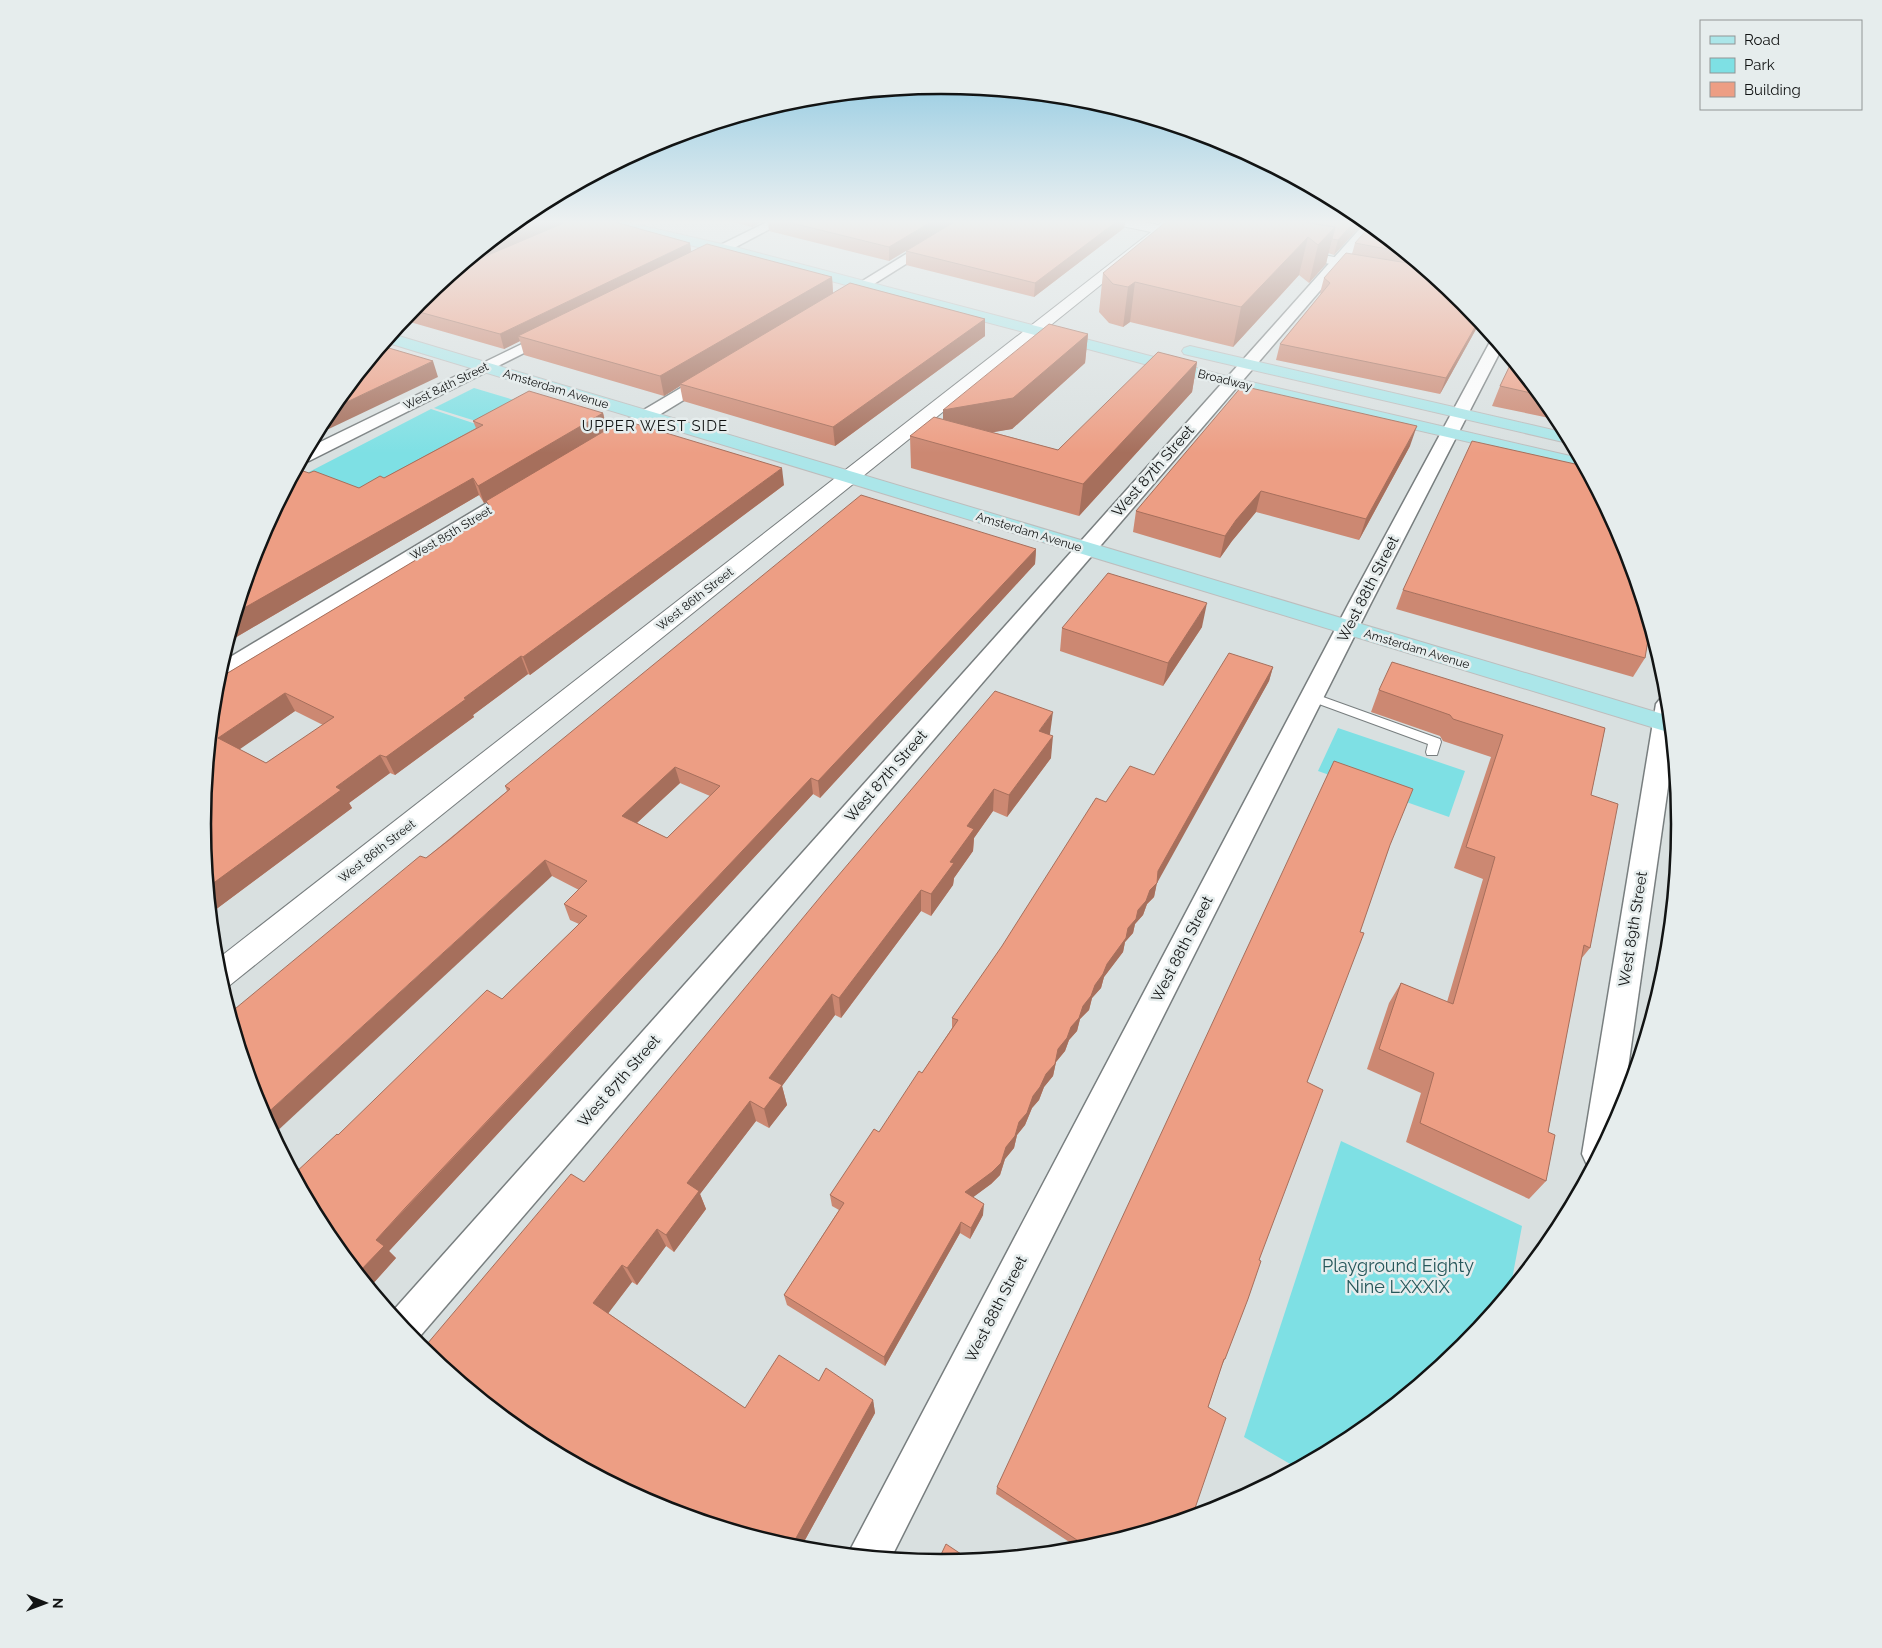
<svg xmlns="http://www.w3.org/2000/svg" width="1882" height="1648" font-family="Raleway,sans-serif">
	<rect width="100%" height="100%" fill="#d9e0e0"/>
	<g fill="#7ee0e4">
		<path d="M474,388L534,406L495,427L434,408Z"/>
		<path d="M431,409L491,429L368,496L307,473Z"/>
		<path d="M1338,728L1465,771L1449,817L1318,771Z"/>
		<path d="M1341,1141L1522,1226L1510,1290L1463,1347L1351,1439L1297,1468L1244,1437Z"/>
	</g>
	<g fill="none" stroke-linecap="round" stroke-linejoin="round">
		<g stroke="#787e7f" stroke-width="2">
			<path id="lane" d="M1312,693L1440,739L1441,742L1437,755H1427L1426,752L1428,744L1308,700L1306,697Z"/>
		</g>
		<g stroke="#787e7f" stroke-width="3">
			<g id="street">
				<path d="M767,222H783L702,265L697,266L690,262L692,259Z"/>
				<path d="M958,222H973L842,304L837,305L830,301Z"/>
				<path d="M1366,222L1374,228L415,1342L391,1313Z"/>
				<path d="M555,328L560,329L562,332L560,335L309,461L301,462L308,448Z"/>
				<path d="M1494,338L1502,348L1371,603L891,1558L848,1554L1349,603L1490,342Z"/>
				<path d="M712,371L718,373L720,376L718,379L610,445L604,446L598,445L595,441L598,437L706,373Z"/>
				<path d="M519,486L526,488L528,492L526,496L226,679L216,681L222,662L512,488Z"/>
				<path d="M1667,696L1673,752L1622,1110L1591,1167L1587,1165L1582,1154L1656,704L1660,699Z"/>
			</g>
		</g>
		<g stroke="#787e7f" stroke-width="2">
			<g id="secondary">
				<path d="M1115,222H1143L1159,225L1162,222H1177L1172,228L1178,229L1179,232L1173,236L1164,234L230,985L222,988L215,961L1151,232L1117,225Z"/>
				<path d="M1289,249L1431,274L1441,283L1284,256L1282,253L1284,250Z"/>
			</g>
		</g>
		<g stroke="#bdbdbd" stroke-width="2">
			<g id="primary">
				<path d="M601,222H626L739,248L1234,378L1579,458L1585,469L1231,387L737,256L607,226Z"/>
				<path d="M392,334L1669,716L1671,733L385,342Z"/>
				<path d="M1190,346L1566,433L1572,444L1184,354L1182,351L1184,348Z"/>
			</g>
		</g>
		<use href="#lane" fill="#fff" fill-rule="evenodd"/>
		<use href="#street" fill="#fff" fill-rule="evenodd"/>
		<use href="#secondary" fill="#fff" fill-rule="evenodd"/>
		<use href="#primary" fill="#abe6e9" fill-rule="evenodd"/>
	</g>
	<g fill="#cc8872" fill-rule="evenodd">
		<path d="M733,222H761L752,227Z"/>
		<path d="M768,222H954L889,261L769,231Z"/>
		<path d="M954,222H1125L1124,228L1034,297L906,265V251Z"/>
		<path d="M1364,222L1334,255L1328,253L1326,264L1309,283L1299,275L1233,347L1130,322L1123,327L1109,323L1099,312L1103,273Z"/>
		<path d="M1371,225L1464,302L1480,322L1440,394L1276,360L1280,344L1321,294L1320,293L1324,278L1352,254L1355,243Z"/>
		<path d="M692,252L832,277L833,293L985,319V336L835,446L683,401L680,386L664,396L524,355L520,341L504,349L403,320L419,301Z"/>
		<path d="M1088,334L1085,363L1012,429L992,432L1058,450L1197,362L1192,392L1079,516L911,468L910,436L943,419V410Z"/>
		<path d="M1512,361L1556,414L1559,420L1492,406L1500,386Z"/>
		<path d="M603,413L607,429L784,485L530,675L528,674L473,715L474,717L395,775L390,773L349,803L352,808L211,913L202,824L216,680L491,515L487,502L484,503L479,495L228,642L309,473L359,488L384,478L476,428L473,421ZM295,711L323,725L266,763L239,749Z"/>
		<path d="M1410,446L1359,540L1256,512L1232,541L1220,558L1133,532L1136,511Z"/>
		<path d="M1036,549L1035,564L820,798L813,794L389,1251L396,1258L370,1287L326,1234L338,1135L502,999L579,924L570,920L564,904L579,890L552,876L426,858L507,791L505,786ZM680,783L710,796L667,838L637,823Z"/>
		<path d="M1403,590L1645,658L1633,677L1396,609Z"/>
		<path d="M1202,627L1163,686L1060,651L1062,628Z"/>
		<path d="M1273,667L1269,681L1157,881L1154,897L1147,904L1143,915L1135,924L1133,933L1125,942L1123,952L1104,977L1101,988L1092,998L1089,1010L1080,1019L1077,1031L1069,1040L1065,1051L1056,1062L1053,1076L1044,1087L1039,1100L1032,1108L1025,1125L1017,1135L1014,1148L1005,1159L1000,1175L991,1184L973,1197L983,1215L970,1239L960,1233L885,1366L787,1305L784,1295L839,1210L832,1206L830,1195L879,1132L922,1073L952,1028V1018L1106,802L1154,775Z"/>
		<path d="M1379,690L1605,728L1591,795L1590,948L1581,959L1548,1132L1546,1181L1529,1199L1406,1142L1421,1093L1367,1069L1389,1003L1401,983L1447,1002L1483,879L1454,868L1491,757L1443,741L1440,736L1371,712Z"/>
		<path d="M1050,734L1051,758L1007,817L993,811L974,838L973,851L954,878L953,885L931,916L921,911L841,1018L835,1015L782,1086L787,1105L769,1128L756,1121L700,1194L706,1209L674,1252L666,1246L637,1285L632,1282L608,1313L745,1408L819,1381L873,1400L875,1413L800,1549H797L530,1438L584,1182Z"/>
		<path d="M1390,845L1307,1082L1259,1260L1225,1359L1222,1365L1208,1407L1192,1517L1085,1549H1080L996,1494L997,1487Z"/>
	</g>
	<g fill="#a66f5c">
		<path d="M537,222H572L454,272L492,241Z"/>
		<path d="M752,222H761L752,227Z"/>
		<path d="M931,222H954L889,261V247Z"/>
		<path d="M1116,222H1125L1124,228L1034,297L1035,283Z"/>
		<path d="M1354,222H1364L1334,255L1338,240Z"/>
		<path d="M1335,227L1326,264L1309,283L1318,245Z"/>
		<path d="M1308,237L1299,275L1233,347L1241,307Z"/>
		<path d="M690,243L692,256L518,336L520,341L504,349L500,334Z"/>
		<path d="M832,277L833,294L680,384V386L664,396L660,376Z"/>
		<path d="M1135,282L1130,322L1123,327L1128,287Z"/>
		<path d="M985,319V336L835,446L833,427Z"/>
		<path d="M1479,320L1480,322L1440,394L1446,378Z"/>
		<path d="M1088,334L1085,363L1012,429L943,441V410Z"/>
		<path d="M433,361L438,377L314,436L327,413L330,410Z"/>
		<path d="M1197,362L1192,392L1079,516L1083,484Z"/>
		<path d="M603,413L607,430L484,503L478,486Z"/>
		<path d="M1417,426L1410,446L1359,540L1366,519Z"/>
		<path d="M782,468L784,485L530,675L523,657Z"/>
		<path d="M473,478L479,495L228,642L237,612Z"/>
		<path d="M1261,491L1256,512L1232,541L1220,558L1225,536L1236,520Z"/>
		<path d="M1036,549L1035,564L820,798L818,781Z"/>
		<path d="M1207,603L1202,627L1163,686L1168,663Z"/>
		<path d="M521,656L528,674L473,715L474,717L395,775L386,757L464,698Z"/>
		<path d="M1273,667L1269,681L1156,885L1157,883L1154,897L1147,904L1143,915L1135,924L1133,933L1125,942L1123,952L1104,977L1101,988L1092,998L1089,1010L1080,1019L1077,1031L1069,1040L1065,1051L1056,1062L1053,1076L1044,1087L1039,1100L1032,1108L1025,1125L1017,1135L1014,1148L1005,1159L1000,1175L991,1184L964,1204L965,1192L1006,1147L1033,1096L1046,1074L1058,1049L1150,890L1158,871Z"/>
		<path d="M285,693L295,711L230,756L218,738Z"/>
		<path d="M1053,712L1050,734L1036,753L1039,731Z"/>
		<path d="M1053,736L1051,758L1007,817L1009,795Z"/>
		<path d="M380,755L390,773L349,803L352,808L211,913L208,887L336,787Z"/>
		<path d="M675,767L680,783L627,832L622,816Z"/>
		<path d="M811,778L813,794L389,1251L396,1258L370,1287L358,1273L376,1240Z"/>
		<path d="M994,789L993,811L974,838L973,851L954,878L953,885L931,916V894L967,826Z"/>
		<path d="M545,860L552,876L273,1135L263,1117Z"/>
		<path d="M921,890V911L841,1018L839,998Z"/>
		<path d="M832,994L835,1015L782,1086L787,1105L769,1128L764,1109L769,1078Z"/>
		<path d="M750,1101L756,1121L700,1194L706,1209L674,1252L666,1235L687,1183Z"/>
		<path d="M984,1204L983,1215L970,1239L971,1228Z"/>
		<path d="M961,1222L960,1233L885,1366L884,1357Z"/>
		<path d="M657,1229L666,1246L637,1285L627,1268Z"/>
		<path d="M622,1265L632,1282L604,1319L593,1303Z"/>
		<path d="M873,1400L875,1413L800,1549L791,1547Z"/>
	</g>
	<g fill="#ed9e84" stroke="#a66f5c" fill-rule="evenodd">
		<path d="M515,222H537L492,241Z"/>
		<path d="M566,222H615L690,243L500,334L412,310L419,301L460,267Z"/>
		<path d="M788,222H931L889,247Z"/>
		<path d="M954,222H1116L1035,283L906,251Z"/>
		<path d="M1166,222H1305L1335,227L1318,245L1308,237L1241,307L1135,282L1128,287L1113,284L1103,273Z"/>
		<path d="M1305,222H1354L1338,240L1332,239L1335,227Z"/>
		<path d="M1371,225L1403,252L1355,243Z"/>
		<path d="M707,244L832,277L660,376L518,336Z"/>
		<path d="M1346,253L1420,265L1464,302L1479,320L1446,378L1280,344L1330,283L1324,278Z"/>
		<path d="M850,283L985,319L833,427L680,384Z"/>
		<path d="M1049,324L1088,334L1013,398L943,410Z"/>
		<path d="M382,346L433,361L330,410Z"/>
		<path d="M1158,352L1197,362L1083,484L910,436L934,417L1058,450Z"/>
		<path d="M1512,361L1540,395L1500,386Z"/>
		<path d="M1242,386L1417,426L1366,519L1261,491L1236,520L1225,536L1136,511Z"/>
		<path d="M529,391L603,413L478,486L473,478L237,612L258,541L297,469L309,473L314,471L359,488L380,476L384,478L483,425L473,421Z"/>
		<path d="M623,420L782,468L523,657L521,656L464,698L466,699L386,757L380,755L336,787L341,790L208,887L202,824L216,680L494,513L486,501ZM285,693L334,717L266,763L218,738Z"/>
		<path d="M1472,441L1584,466L1624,541L1650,628L1645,658L1403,590Z"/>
		<path d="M861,495L1036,549L818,781L811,778L406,1207L376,1240L384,1246L358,1273L326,1234L294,1174L337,1134L338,1135L487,990L502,999L575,928L587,916L564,904L587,881L545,860L263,1117L258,1107L230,1013L420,856L426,858L449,840L510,789L505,786ZM675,767L720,786L667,838L622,816Z"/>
		<path d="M1108,573L1207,603L1168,663L1062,628Z"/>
		<path d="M1229,653L1273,667L1158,871L1157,883L1150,890L1146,901L1138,910L1136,919L1128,928L1126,938L1107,964L1103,974L1095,985L1091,996L1083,1006L1079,1018L1071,1027L1067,1038L1058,1049L1055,1064L1046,1074L1040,1087L1033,1096L1027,1113L1019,1122L1015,1136L1006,1147L1001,1163L992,1172L965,1192L984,1204L971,1228L961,1222L884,1357L784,1295L844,1203L830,1195L874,1129L879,1132L919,1071L922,1073L958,1020L952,1018L1002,946L1096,798L1106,802L1130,766L1154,775Z"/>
		<path d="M1392,662L1605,728L1591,795L1618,804L1590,948L1584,945L1548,1132L1555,1135L1546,1181L1420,1123L1434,1073L1379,1049L1401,983L1453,1004L1495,857L1466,847L1503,735L1453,719L1450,715L1379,690Z"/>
		<path d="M995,691L1053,712L1039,731L1053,736L1009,795L994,789L967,826L974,829L950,862L954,863L931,894L921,890L839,998L832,994L769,1078L782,1085L764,1109L750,1101L687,1183L699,1191L666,1235L657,1229L627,1268L622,1265L593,1303L745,1408L779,1355L819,1381L826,1368L873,1400L791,1547L658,1507L530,1438L422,1350L571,1174L584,1182L826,890Z"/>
		<path d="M1334,761L1413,789L1390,845L1360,932L1364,933L1307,1082L1323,1090L1259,1260L1261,1261L1248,1299L1225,1359H1224L1208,1407L1226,1418L1192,1517L1089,1548L997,1487Z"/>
		<path d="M946,1544L970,1560L941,1563H937Z"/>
	</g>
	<linearGradient id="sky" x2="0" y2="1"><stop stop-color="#6cbadb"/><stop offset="0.49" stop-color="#eef1f1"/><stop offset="1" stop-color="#eef1f1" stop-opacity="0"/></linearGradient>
	<rect width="1882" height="453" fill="url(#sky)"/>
	<g text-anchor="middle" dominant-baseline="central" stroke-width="5" stroke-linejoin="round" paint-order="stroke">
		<g font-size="12" fill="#121414" stroke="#e6eded">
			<text transform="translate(1225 380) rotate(14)">Broadway</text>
			<text transform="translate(446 386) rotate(-26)">West 84th Street</text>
			<text transform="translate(556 389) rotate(17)">Amsterdam Avenue</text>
			<text transform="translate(1029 532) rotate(17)">Amsterdam Avenue</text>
			<text transform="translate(451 533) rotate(-31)">West 85th Street</text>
			<text transform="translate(695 599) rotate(-38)">West 86th Street</text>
			<text transform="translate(1417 649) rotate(17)">Amsterdam Avenue</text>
			<text transform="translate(377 851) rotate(-38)">West 86th Street</text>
		</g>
		<g font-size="15" letter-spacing="1" fill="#121414" stroke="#e6eded">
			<text x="655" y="426">UPPER WEST SIDE</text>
		</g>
		<g font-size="15" fill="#121414" stroke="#e6eded">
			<text transform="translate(1153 471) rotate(-49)">West 87th Street</text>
			<text transform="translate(1368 589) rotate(-63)">West 88th Street</text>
			<text transform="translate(886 776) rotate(-49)">West 87th Street</text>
			<text transform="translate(1633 929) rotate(-81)">West 89th Street</text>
			<text transform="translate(1182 949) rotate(-63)">West 88th Street</text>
			<text transform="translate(619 1081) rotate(-49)">West 87th Street</text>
			<text transform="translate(996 1309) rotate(-63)">West 88th Street</text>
		</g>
		<g font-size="18" fill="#26575a" stroke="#e6eded">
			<text x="1398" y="1265">Playground Eighty<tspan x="1398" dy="21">Nine LXXXIX</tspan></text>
		</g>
	</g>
	<path d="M0 0H1882V1648H0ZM211 824a730 730 0 1 1 1460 0a730 730 0 1 1-1460 0Z" fill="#e6eded" fill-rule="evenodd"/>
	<path fill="none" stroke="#121414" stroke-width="2.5" d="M211 824a730 730 0 1 1 1460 0a730 730 0 1 1-1460 0Z"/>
	<rect x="1700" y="20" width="162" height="90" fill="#e6eded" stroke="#919696"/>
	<rect x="1710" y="36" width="25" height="8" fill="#abe6e9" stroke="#919696"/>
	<text x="1744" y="45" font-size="15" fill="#121414">Road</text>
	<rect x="1710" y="58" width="25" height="15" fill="#7ee0e4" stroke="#919696"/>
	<text x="1744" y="70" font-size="15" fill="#121414">Park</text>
	<rect x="1710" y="82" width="25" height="15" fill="#ed9e84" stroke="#919696"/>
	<text x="1744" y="95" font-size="15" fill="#121414">Building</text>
	<g transform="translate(45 1603) rotate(91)" stroke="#e6eded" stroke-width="4" paint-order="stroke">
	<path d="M0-4L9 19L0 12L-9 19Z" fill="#121414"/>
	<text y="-8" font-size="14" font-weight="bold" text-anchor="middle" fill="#121414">N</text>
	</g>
</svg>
